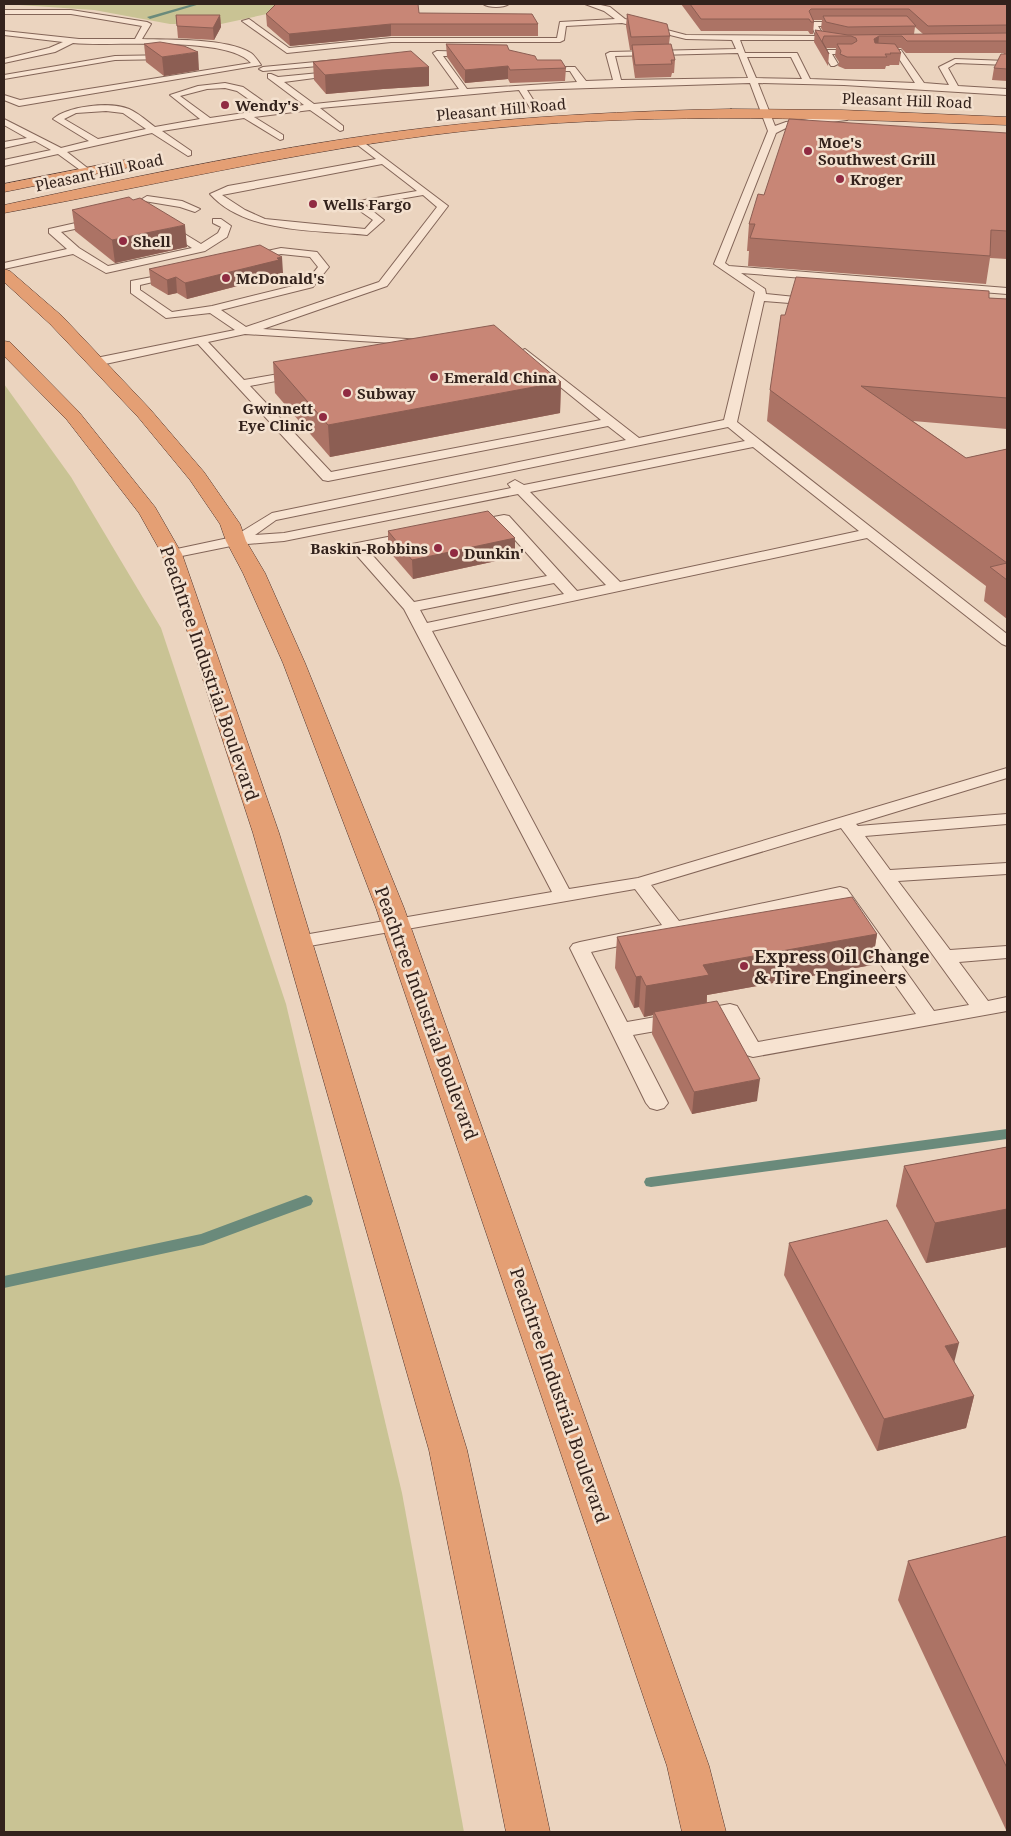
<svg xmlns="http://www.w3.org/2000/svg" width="1011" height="1836" font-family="'Noto Serif',serif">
	<rect width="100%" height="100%" fill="#ebd4bf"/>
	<g fill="#c9c394">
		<path d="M4,4H277L281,11L221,24H170L94,10Z"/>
		<path d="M4,384L71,477L161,628L286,1004L402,1493L464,1832H4Z"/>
	</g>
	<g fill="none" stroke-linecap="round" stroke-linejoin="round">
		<g fill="#6a8a7b" fill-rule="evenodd">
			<path d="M193,4H200L150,19L147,17Z"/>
			<path d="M1007,1129V1139L651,1187L646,1186L644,1182L646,1178L651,1177Z"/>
			<path d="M306,1195L311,1197L313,1201L311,1205L203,1245L4,1288V1276L201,1234Z"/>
		</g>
		<g stroke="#836558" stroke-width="2">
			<g id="service">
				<path d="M483,4H509C503,8 489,8 483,4Z"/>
				<path d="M585,4H596L610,7L625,19L686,35L816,36L810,22H849L850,24L846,26H818L824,36L841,40V44H838L821,40H740L745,53H797L810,79L915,83L896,54H875L874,52L878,50H901L924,83L949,85L939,67L955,59L1007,61V65L956,63L948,68L958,86L1007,89V95L844,85L758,83L775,126L786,122L847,114L851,117L847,120L788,127L776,133L725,263L729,266L1007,288V294L741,273L765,289L766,294L815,299L821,302L815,305L764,301L737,422L1007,634V646L1002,644L867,538L432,631L569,889L638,878L1007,768V778L856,824L858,826L1007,814V824L865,836L890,870L1007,863V874L898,881L950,950L1007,946V958L959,962L988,1001L1007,997V1011L753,1057L746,1055L724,1019L633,1035L668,1103L664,1108L657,1110L650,1108L646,1103L570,948L573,944L580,942L662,925L635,889L298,948L291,946L288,942L291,938L298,936L552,892L404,609L352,550L350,547L352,544L413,532L418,533L420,536L418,539L367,549L414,602L547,576L501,524L472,529L465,525L467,522L504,515L509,516L577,591L606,585L518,494L284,541L236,545L172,558L165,554L172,550L233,537L272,513L626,440L608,426L328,481L323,480L198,344L96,366L90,362L96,358L235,330L210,313L166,318L131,293V281L179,272V276L140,285V290L172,312L212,306L305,283L318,267L310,257L281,254L248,261L243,258L244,256L281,248L317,252L329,267L313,287L221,310L246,327L379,282L437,207L423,195L365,205L384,220L367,235C317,230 246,234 210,194L228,186L376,159L355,143V139L358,138L448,206L387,286L263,329L421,340L427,343L425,345L245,334L208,342L244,380L302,370L304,373L302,376L250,386L331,472L601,420L521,355V351L525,349L639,438L724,420L755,292L714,264L768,131L750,83L527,90L539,109L535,112L532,111L519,90L320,108L343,126V130L340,131L310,110L254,117L283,135V139L280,140L244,118L162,131L191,151V155L188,156L152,133L67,152L90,170L92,172L87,175L58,154L4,166V160L51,150L35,141L4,148V142L27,138L4,125V119L61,148L89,141L53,119C67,106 110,101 129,109C138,113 147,121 155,127L200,119L170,95L198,86L225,83L243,87L274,109L304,105L268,78V74H271L278,77L340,71L341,73L337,75L284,82L314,104L459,89L433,53L437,51L474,52L475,54L471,56H443L467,89L577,82L570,71H537L536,69L540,67H575L586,81L613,80L606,54L610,52L736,49L732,40L686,39L622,23L566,26L564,40L560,42H391L287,53L242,21L249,19L289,48L391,38H557L560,22L615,19L604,11ZM738,53L748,78L621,80L615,56ZM747,57H791L802,79L756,78ZM225,88L237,91L264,110L210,118L180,96L207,89ZM106,111L123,113L146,129L98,139L64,119L76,113ZM382,164L417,191L353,202V206L373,220L365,229L265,219L245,210L222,195ZM728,427L745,441L524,485L515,480L508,484L511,488L284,533L255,535L276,520ZM753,447L859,531L620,582L530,492ZM554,583L564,594L427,623L420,610ZM841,828L847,836L969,1005L934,1011L847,889L840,887L679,921L651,885ZM835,900L916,1014L758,1042L737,1006L730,1004L627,1022L591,952Z"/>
				<path d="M4,10H71L147,22L151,24L142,39C169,40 228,38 251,53C255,56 258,61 261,65L19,106L4,100V95L20,100L251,63C227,35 112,47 73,43L55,52L4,63V59L49,48L63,42L4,35V31L79,39H135L142,26L71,14H4Z"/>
				<path d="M823,50H848L852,52L848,54H832L838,64L834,66H831L822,52Z"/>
				<path d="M174,55V59H171L115,60L4,79V75L115,56Z"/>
				<path d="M337,60H340V64L263,71L259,69L263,67Z"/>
				<path d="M147,196L182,201L200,209L195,212L180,207L144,201L142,199Z"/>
				<path d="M98,218L102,219V223L61,232L79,248L108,266L192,248L162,229V225H170L201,244L218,233L221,227L213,223V219H221L231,226L227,237L205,251L106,273L73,254L4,269V263L67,249L49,233V229Z"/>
			</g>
		</g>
		<g stroke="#51352d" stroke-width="1">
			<g id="trunk">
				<path d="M731,109L842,110L1007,117V125C836,119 666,112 494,128C328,144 167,183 4,213V205C143,175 283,145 425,128C527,116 629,111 731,109Z"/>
				<path d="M125,160L130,161L132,164L130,167L4,192V184Z"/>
				<path d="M4,269L10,271L62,316L150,409L204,472L240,524L246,541L265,573L305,663L404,908L709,1766L726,1832H682L667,1766L376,908L283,663L243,573L226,541L220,524L190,480L138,417L50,324L4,282Z"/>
				<path d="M4,341L10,342L79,412L155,507L182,554L279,833L467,1450L550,1832H506L429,1450L253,833L162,554L139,513L67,420L4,356Z"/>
			</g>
		</g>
		<use href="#service" fill="#f7e3d1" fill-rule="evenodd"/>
		<use href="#trunk" fill="#e49f74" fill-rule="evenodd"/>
	</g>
	<g fill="#ac7365" fill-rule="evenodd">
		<path d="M681,4H1007V81L992,80L994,68L1004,53H906L901,48H898L901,53L899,65H890L889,66H886L885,69H845L838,66L839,62L835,56L836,48H826L829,54L828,66L814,42L815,30L823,31L821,28L822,20H813L814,22L813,34H810L808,31H701ZM915,27L923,34H914Z"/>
		<path d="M419,13L538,24V36H391L290,46L267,26L266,14Z"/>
		<path d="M627,14L670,36L669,44L675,60L674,73H672L671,77L635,78L632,57V50H630L626,26Z"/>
		<path d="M176,15H220L221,27L214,40L178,38Z"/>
		<path d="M144,44L199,70L164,76L146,62Z"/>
		<path d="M446,44L509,50L537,60L566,68L565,81L510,83L508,79L465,83L447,57Z"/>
		<path d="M313,62L429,67V86L383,89L326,94L314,80Z"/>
		<path d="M1007,133V259L990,258L986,284L748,266L749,251H747L749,224L764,195Z"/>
		<path d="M133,200L187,247L115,263L75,231L72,210Z"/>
		<path d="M149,269L283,273H280V275L187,299L177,293L168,295L151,285Z"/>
		<path d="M989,298L1007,299V429L913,421L966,458L1007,449V619L984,601L986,586L767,421L770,390L785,315Z"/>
		<path d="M273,362L561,382L560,413L330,457L275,393Z"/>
		<path d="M388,531L515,538V557L413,579L388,550Z"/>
		<path d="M877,934L872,965L707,995V1002L757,1101L692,1114L652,1034L653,1015L644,1017L639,1007L634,1008L615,968L617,937Z"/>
		<path d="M1007,1147V1247L926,1263L896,1206L904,1166Z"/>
		<path d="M789,1243L974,1396L966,1428L877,1451L784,1275Z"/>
		<path d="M1007,1536V1832L898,1600L908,1561Z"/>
	</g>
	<g fill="#8c5e53">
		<path d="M220,15L221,27L214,40L213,28Z"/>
		<path d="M391,24V36L290,46L289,34Z"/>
		<path d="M879,36L878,48L872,51L874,39Z"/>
		<path d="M198,52L199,70L164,76L162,57Z"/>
		<path d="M508,66V79L465,83V70Z"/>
		<path d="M429,67V86L383,89L326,94L325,75L382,70Z"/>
		<path d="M185,225L187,247L115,263L112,240Z"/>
		<path d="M282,257L283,273H280V275L187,299L185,283Z"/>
		<path d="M176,277L177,293L168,295L167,280Z"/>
		<path d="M561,382L560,413L330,457L328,425Z"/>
		<path d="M515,538V557L413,579L412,560Z"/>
		<path d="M877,934L872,965L707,995L706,1006L654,1012L653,1015L644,1017L646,986L703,965Z"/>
		<path d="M641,976L639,1007L634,1008L636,977Z"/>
		<path d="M760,1079L757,1101L692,1114L694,1092Z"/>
		<path d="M1007,1209V1247L926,1263L935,1223Z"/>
		<path d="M959,1343L951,1375L945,1346Z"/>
		<path d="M974,1396L966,1428L877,1451L884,1419Z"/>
	</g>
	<g fill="#c88676" stroke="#8c5e53">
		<path d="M276,4H418L419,13L532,14L538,24H391L289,34L266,14Z"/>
		<path d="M690,4H1007V25L928,26L909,9H811L809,11L814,22H811L809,19H701Z"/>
		<path d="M627,14L667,24L670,36L631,37Z"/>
		<path d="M176,15H220L213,28L177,26Z"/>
		<path d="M823,16H907L916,26L848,27L826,22Z"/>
		<path d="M815,30L848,35L1007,33V41H907L902,36H879L874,39L875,43L895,44L901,53H890L891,54H885L887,57H847L840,54L841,51L837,44H852L857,41L856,38L851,36H824L822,41L829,54Z"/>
		<path d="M160,42L184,46L198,52L162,57L144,44Z"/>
		<path d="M446,44L507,45L509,50L535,56L537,60H561L566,68L510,70L508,66L465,70Z"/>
		<path d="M671,44L675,60H671L672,64L635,65L632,45Z"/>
		<path d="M411,51L429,67L382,70L325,75L313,62Z"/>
		<path d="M1001,54H1007V69L994,68Z"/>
		<path d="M789,119L1007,133V231L991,230L990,256L750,238L755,224H749L758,194L764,195Z"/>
		<path d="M129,197L133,200L140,198L185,225L112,240L72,210Z"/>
		<path d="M260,245L282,257L277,258L279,260L185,283L176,277L167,280L149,269Z"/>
		<path d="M796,277L989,291V298L1007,299V398L861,386L966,458L1007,449V580L990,567L1007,563L770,390L781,315H785Z"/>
		<path d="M494,325L561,382L328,425L273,362Z"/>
		<path d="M488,511L515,538L412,560L388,531Z"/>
		<path d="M852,897L877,934L703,965L709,975L646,986L641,976L636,977L617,937Z"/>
		<path d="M717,1001L760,1079L694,1092L654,1012Z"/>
		<path d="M1007,1147V1209L935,1223L904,1166Z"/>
		<path d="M887,1220L959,1343L945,1346L974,1396L884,1419L789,1243Z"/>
		<path d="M1007,1536V1768L908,1561Z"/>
	</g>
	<g fill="#902b42" stroke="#f3e0ce" stroke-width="2">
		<circle cx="225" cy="105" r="5"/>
		<circle cx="808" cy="151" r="5"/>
		<circle cx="840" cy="179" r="5"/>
		<circle cx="313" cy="204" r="5"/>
		<circle cx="123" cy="241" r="5"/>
		<circle cx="226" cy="278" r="5"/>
		<circle cx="434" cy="377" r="5"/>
		<circle cx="347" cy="393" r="5"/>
		<circle cx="323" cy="417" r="5"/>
		<circle cx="438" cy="548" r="5"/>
		<circle cx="454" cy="553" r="5"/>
		<circle cx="744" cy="966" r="5"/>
	</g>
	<g text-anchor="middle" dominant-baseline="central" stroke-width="5" stroke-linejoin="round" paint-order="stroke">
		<g font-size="15" fill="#33221c" stroke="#f3e0ce">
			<text transform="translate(907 100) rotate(2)">Pleasant Hill Road</text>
			<text transform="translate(501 109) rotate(-5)">Pleasant Hill Road</text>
			<text transform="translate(99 172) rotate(-12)">Pleasant Hill Road</text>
		</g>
		<g font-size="15" font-weight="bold" fill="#33221c" stroke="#f3e0ce" text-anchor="start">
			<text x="235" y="105">Wendy's</text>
			<text x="818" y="142">Moe's<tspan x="818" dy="17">Southwest Grill</tspan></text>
			<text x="850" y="179">Kroger</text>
			<text x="323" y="204">Wells Fargo</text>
			<text x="133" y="241">Shell</text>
			<text x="236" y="278">McDonald's</text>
			<text x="444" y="377">Emerald China</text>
			<text x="357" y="393">Subway</text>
			<text x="313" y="408" text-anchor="end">Gwinnett<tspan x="313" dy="17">Eye Clinic</tspan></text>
			<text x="428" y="548" text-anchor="end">Baskin-Robbins</text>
			<text x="464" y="553">Dunkin'</text>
		</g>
		<g font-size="18" fill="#33221c" stroke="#f3e0ce">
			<text transform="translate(210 673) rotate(71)">Peachtree Industrial Boulevard</text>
			<text transform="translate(427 1013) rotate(70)">Peachtree Industrial Boulevard</text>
			<text transform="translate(560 1395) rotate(71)">Peachtree Industrial Boulevard</text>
		</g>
		<g font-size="18" font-weight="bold" fill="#33221c" stroke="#f3e0ce" text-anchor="start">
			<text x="754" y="956">Express Oil Change<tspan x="754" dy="21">&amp; Tire Engineers</tspan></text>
		</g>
	</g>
	<rect width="1011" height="1836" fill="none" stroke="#33221c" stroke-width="10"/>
</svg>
